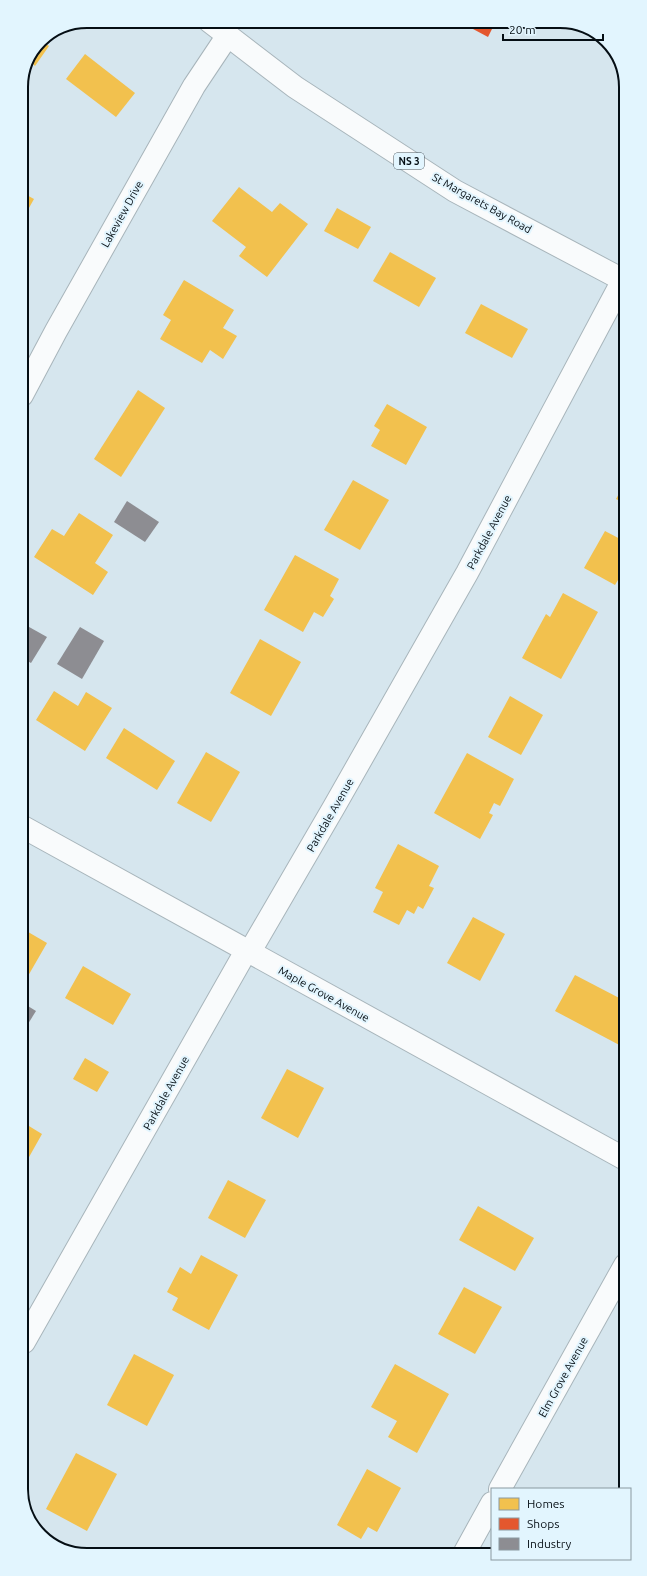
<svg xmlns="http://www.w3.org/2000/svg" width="647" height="1576" font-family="Ubuntu,sans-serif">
	<rect width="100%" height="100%" fill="#d6e6ee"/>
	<g fill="#f2c14e">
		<path d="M51,36L46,44L49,46L35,66L31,62L41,40Z"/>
		<path d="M85,54L135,93L116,117L66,79Z"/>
		<path d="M239,187L272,212L280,203L308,224L267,277L239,256L246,247L212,221Z"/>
		<path d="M21,192L34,199L21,222Z"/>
		<path d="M337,208L371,227L358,249L324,231Z"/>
		<path d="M390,252L436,278L419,307L373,281Z"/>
		<path d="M184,280L234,310L223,328L237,336L223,359L210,350L202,363L160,339L171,320L163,315Z"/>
		<path d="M481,304L528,329L512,358L465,333Z"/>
		<path d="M138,390L165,408L121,477L94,459Z"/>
		<path d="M387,404L427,427L406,465L371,446L380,430L374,426Z"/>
		<path d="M353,480L389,500L360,550L324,530Z"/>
		<path d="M624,485V503L616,499Z"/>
		<path d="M79,513L113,535L95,563L108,572L93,595L34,557L52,529L64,536Z"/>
		<path d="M605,531L624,541V570L615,585L584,568Z"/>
		<path d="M295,555L339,579L330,596L334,599L323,617L314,612L303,632L264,610Z"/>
		<path d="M563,593L598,612L561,679L522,658L546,614L550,617Z"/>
		<path d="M260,639L301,662L271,716L230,693Z"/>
		<path d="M22,665L28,669L23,678Z"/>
		<path d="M54,691L78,706L86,692L112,708L85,751L36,720Z"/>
		<path d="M510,696L543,715L521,755L488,737Z"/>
		<path d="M124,728L175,761L157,790L106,758Z"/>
		<path d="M206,752L240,772L211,822L177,803Z"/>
		<path d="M467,753L514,779L500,806L494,803L489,813L493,815L480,839L434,813Z"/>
		<path d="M398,844L439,866L429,886L434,888L423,909L418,906L414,914L407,910L399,925L373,912L383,892L375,888Z"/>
		<path d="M625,878V892L619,889Z"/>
		<path d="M473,917L505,934L480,981L447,963Z"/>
		<path d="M23,929L47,943L28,976L23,973Z"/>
		<path d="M83,966L131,994L113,1025L65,998Z"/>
		<path d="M575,975L625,1001V1048L555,1011Z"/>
		<path d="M85,1058L109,1072L97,1092L73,1079Z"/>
		<path d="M287,1069L324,1088L298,1138L261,1118Z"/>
		<path d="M24,1123L42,1134L24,1166Z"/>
		<path d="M228,1180L266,1200L245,1238L208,1218Z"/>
		<path d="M478,1206L534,1238L515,1271L459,1240Z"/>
		<path d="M201,1255L238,1275L209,1330L172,1310L178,1298L167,1292L180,1267L191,1274Z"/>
		<path d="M464,1287L502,1307L475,1354L438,1334Z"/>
		<path d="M134,1354L174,1375L147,1426L107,1405Z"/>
		<path d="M395,1364L449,1394L417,1453L388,1437L397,1421L371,1407Z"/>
		<path d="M76,1453L117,1474L87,1531L46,1509Z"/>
		<path d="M367,1469L401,1488L377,1532L368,1527L361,1539L337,1525Z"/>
	</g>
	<path fill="#e4572e" d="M458,21H496L488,37Z"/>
	<g fill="#8d8d92">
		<path d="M127,501L159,522L145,542L114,522Z"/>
		<path d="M22,623L47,637L31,663L22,658Z"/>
		<path d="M80,627L104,641L82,679L57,664Z"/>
		<path d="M23,1003L36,1011L23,1032Z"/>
	</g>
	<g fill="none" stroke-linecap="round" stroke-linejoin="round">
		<g stroke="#a8b5bb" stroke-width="24">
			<g id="minor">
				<path d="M22,395L56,331L194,86L228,35"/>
				<path d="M23,827L625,1159"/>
				<path d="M24,1342L246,951L252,948L334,807L467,573L623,280"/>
				<path d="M500,1489L625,1265"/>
				<path d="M465,1552L492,1503"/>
			</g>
		</g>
		<g stroke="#a8b5bb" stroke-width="24">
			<path id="primary" d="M209,21L295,87L455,191L623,280"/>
		</g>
		<use href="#minor" stroke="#f9fbfc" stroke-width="22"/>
		<use href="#primary" stroke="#f9fbfc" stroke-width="22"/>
	</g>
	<g text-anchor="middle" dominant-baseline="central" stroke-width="4" stroke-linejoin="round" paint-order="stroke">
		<rect fill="#e2f5fe" stroke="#47535a" stroke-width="1" x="394" y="153" width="30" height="16" rx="3"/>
		<g font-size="10" font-weight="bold" fill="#050e14">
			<text x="409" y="161">NS 3</text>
		</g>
		<g font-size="11" fill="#050e14" stroke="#e2f5fe">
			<text transform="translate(482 203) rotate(29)">St Margarets Bay Road</text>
			<text transform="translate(122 214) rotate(-61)">Lakeview Drive</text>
			<text transform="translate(489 532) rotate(-62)">Parkdale Avenue</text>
			<text transform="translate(330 815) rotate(-60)">Parkdale Avenue</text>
			<text transform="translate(324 994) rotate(29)">Maple Grove Avenue</text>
			<text transform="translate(166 1093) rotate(-61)">Parkdale Avenue</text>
			<text transform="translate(563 1377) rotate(-61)">Elm Grove Avenue</text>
		</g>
	</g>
	<path d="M0 0H647V1576H0ZM87 28H560A59 59 0 0 1 619 87V1489A59 59 0 0 1 560 1548H87A59 59 0 0 1 28 1489V87A59 59 0 0 1 87 28Z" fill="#e2f5fe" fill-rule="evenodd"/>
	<path fill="none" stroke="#050e14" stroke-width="2" d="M87 28H560A59 59 0 0 1 619 87V1489A59 59 0 0 1 560 1548H87A59 59 0 0 1 28 1489V87A59 59 0 0 1 87 28Z"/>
	<rect x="491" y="1488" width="140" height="72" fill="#e2f5fe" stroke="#8a99a0"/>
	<rect x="499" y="1498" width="20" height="12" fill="#f2c14e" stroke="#8a99a0"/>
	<text x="527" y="1508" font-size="12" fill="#050e14">Homes</text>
	<rect x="499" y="1518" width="20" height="12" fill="#e4572e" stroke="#8a99a0"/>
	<text x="527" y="1528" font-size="12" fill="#050e14">Shops</text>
	<rect x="499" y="1538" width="20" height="12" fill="#8d8d92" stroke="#8a99a0"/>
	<text x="527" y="1548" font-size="12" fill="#050e14">Industry</text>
	<path d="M503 34v6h100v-6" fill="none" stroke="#050e14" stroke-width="2"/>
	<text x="509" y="34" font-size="12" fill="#050e14" stroke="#e2f5fe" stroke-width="3" paint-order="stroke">20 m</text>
</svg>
